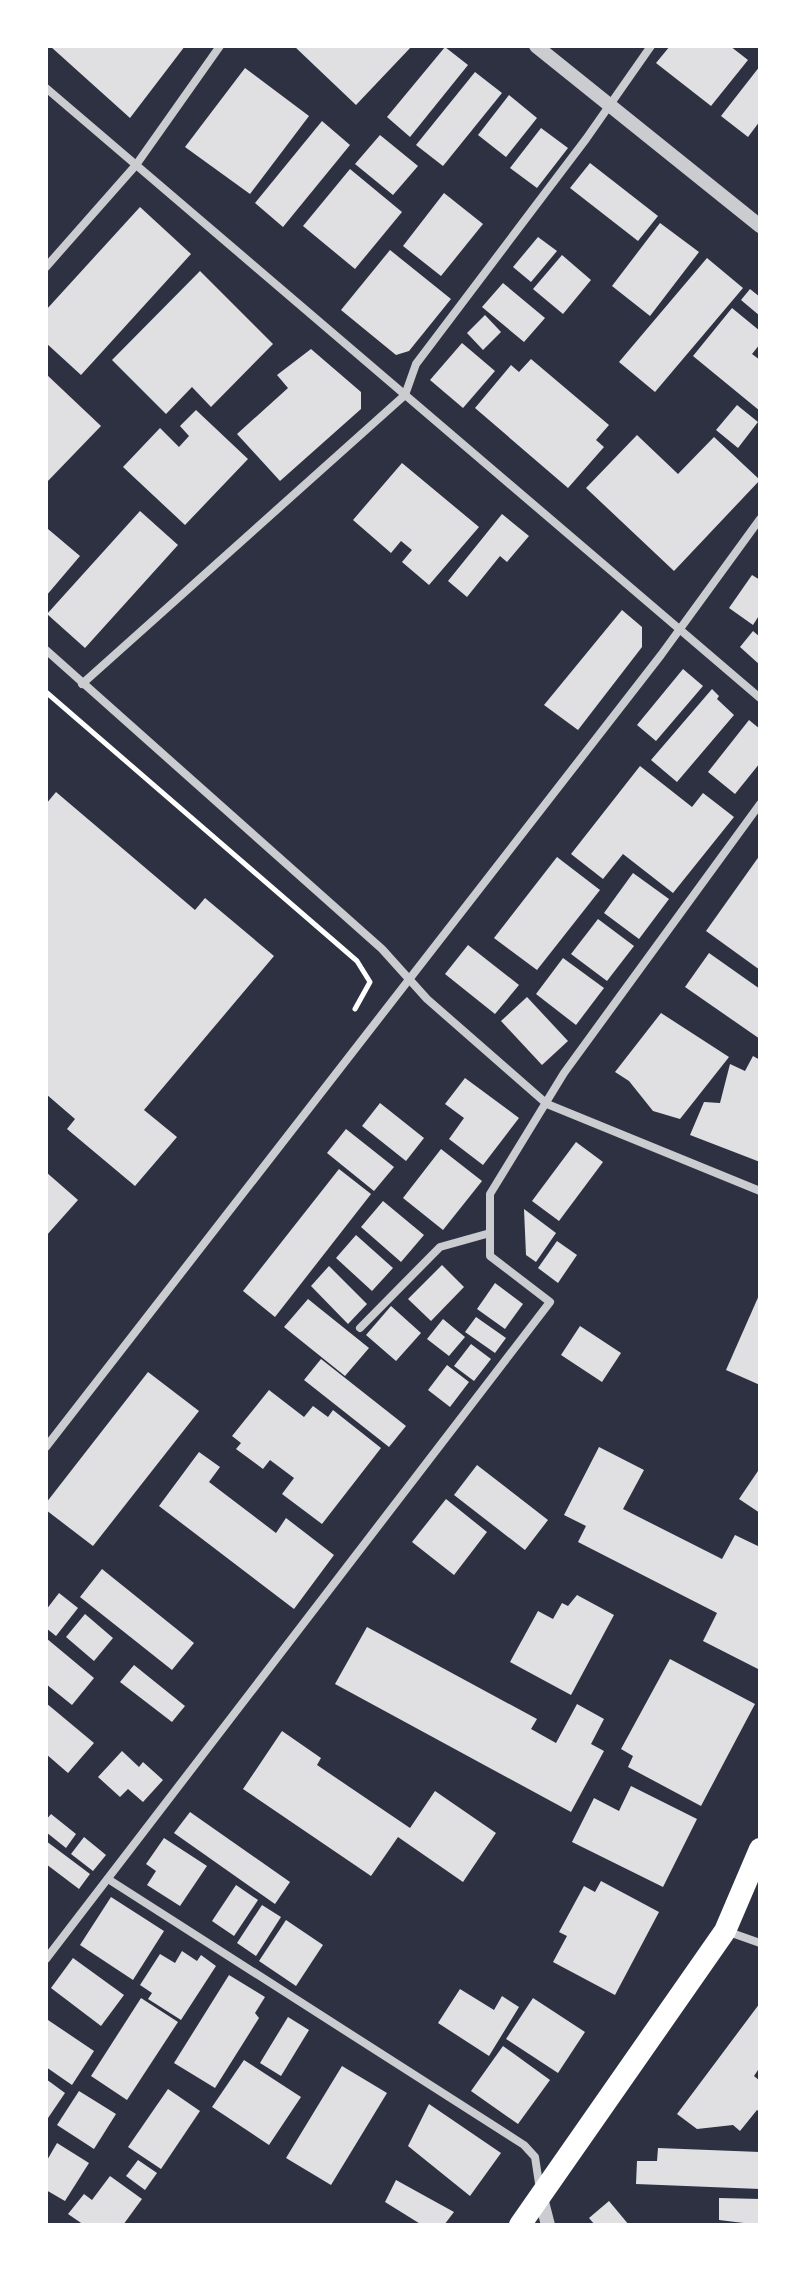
<svg xmlns="http://www.w3.org/2000/svg" width="806" height="2271" font-family="Merriweather,serif">
	<rect width="100%" height="100%" fill="#2d3142"/>
	<g fill="#e0e0e3">
		<path d="M50,46H185L130,118Z"/>
		<path d="M294,46H412L356,105Z"/>
		<path d="M670,46H730L748,60L711,106L656,63Z"/>
		<path d="M445,47L468,65L410,137L387,117Z"/>
		<path d="M760,66V121L748,137L721,116Z"/>
		<path d="M245,68L309,116L250,194L185,147Z"/>
		<path d="M475,72L502,93L443,166L416,145Z"/>
		<path d="M509,95L537,118L506,157L478,135Z"/>
		<path d="M322,121L350,145L283,227L255,203Z"/>
		<path d="M541,128L568,148L537,188L510,168Z"/>
		<path d="M380,135L418,166L393,195L355,164Z"/>
		<path d="M590,163L658,216L638,241L570,188Z"/>
		<path d="M350,169L402,212L355,269L303,226Z"/>
		<path d="M444,193L483,224L441,276L403,246Z"/>
		<path d="M140,207L191,254L81,375L46,343V310Z"/>
		<path d="M660,223L699,252L650,316L612,286Z"/>
		<path d="M538,237L557,251L531,282L513,267Z"/>
		<path d="M390,250L451,299L409,351L396,355L341,310Z"/>
		<path d="M562,255L591,280L563,314L533,289Z"/>
		<path d="M707,258L743,288L655,392L619,362Z"/>
		<path d="M200,271L273,344L211,407L192,387L166,414L112,360Z"/>
		<path d="M503,283L545,318L524,342L482,307Z"/>
		<path d="M750,289L760,297V316L741,300Z"/>
		<path d="M732,308L760,331V344L752,354L760,360V411L693,356Z"/>
		<path d="M485,315L501,332L483,350L467,333Z"/>
		<path d="M462,343L495,371L463,408L430,380Z"/>
		<path d="M311,349L361,392V409L280,481L237,434L288,388L277,375Z"/>
		<path d="M531,359L609,425L596,440L604,447L568,488L475,408L511,365L519,372Z"/>
		<path d="M46,374L101,426L46,483Z"/>
		<path d="M737,405L758,422L738,448L716,430Z"/>
		<path d="M196,410L248,459L185,525L123,467L160,428L179,447L189,436L180,426Z"/>
		<path d="M637,435L678,474L714,437L760,480L674,571L586,488Z"/>
		<path d="M402,463L479,527L429,585L402,562L412,550L401,541L391,553L353,520Z"/>
		<path d="M140,511L178,545L85,648L47,614Z"/>
		<path d="M502,514L529,536L507,562L500,556L467,597L448,581Z"/>
		<path d="M48,529L80,556L46,596V531Z"/>
		<path d="M752,575L760,580V614L753,625L729,608Z"/>
		<path d="M622,610L642,627V647L578,730L544,705Z"/>
		<path d="M753,631L760,637V665L740,647Z"/>
		<path d="M683,669L703,686L656,741L637,725Z"/>
		<path d="M712,689L719,696L717,699L734,715L677,782L651,760Z"/>
		<path d="M749,720L760,729V763L735,794L708,772Z"/>
		<path d="M640,766L692,807L703,793L734,817L673,893L623,854L603,879L571,854Z"/>
		<path d="M56,792L195,910L205,898L274,956L144,1110L177,1137L135,1186L67,1129L75,1119L46,1094V804Z"/>
		<path d="M760,855V970L706,931Z"/>
		<path d="M557,857L600,890L537,970L494,938Z"/>
		<path d="M633,873L669,899L639,939L604,913Z"/>
		<path d="M598,919L634,946L607,981L571,954Z"/>
		<path d="M468,945L519,985L495,1014L445,974Z"/>
		<path d="M709,953L760,989V1039L685,987Z"/>
		<path d="M563,958L604,988L576,1025L536,994Z"/>
		<path d="M527,997L568,1041L542,1065L501,1021Z"/>
		<path d="M661,1013L729,1057L680,1119L653,1111L629,1081L615,1072Z"/>
		<path d="M753,1056L760,1060V1162L690,1135L704,1102L720,1103L730,1064L745,1071Z"/>
		<path d="M465,1078L519,1118L483,1165L449,1139L464,1118L445,1104Z"/>
		<path d="M380,1103L424,1138L406,1161L362,1126Z"/>
		<path d="M346,1129L394,1167L374,1191L327,1153Z"/>
		<path d="M576,1142L603,1162L559,1221L532,1201Z"/>
		<path d="M441,1149L482,1181L443,1230L403,1198Z"/>
		<path d="M339,1169L371,1194L275,1317L243,1291Z"/>
		<path d="M46,1172L78,1200L46,1236Z"/>
		<path d="M383,1201L424,1235L401,1262L361,1227Z"/>
		<path d="M524,1209L556,1233L536,1262L526,1255Z"/>
		<path d="M356,1235L393,1268L372,1291L336,1258Z"/>
		<path d="M557,1241L577,1255L558,1283L538,1268Z"/>
		<path d="M442,1265L464,1287L431,1321L408,1299Z"/>
		<path d="M329,1266L367,1304L348,1324L311,1286Z"/>
		<path d="M495,1283L523,1304L505,1329L477,1309Z"/>
		<path d="M760,1293V1385L726,1370Z"/>
		<path d="M308,1299L369,1348L345,1376L284,1327Z"/>
		<path d="M391,1306L421,1333L396,1361L366,1335Z"/>
		<path d="M476,1317L506,1338L495,1353L465,1332Z"/>
		<path d="M443,1319L465,1337L449,1356L427,1339Z"/>
		<path d="M580,1326L621,1353L602,1382L561,1355Z"/>
		<path d="M471,1344L491,1359L474,1381L454,1366Z"/>
		<path d="M321,1359L406,1426L389,1447L304,1380Z"/>
		<path d="M447,1365L469,1382L450,1407L428,1390Z"/>
		<path d="M148,1372L199,1411L93,1546L46,1510V1503Z"/>
		<path d="M269,1390L304,1417L313,1406L328,1417L333,1410L381,1448L322,1524L282,1494L294,1478L270,1460L263,1469L236,1449L241,1443L232,1436Z"/>
		<path d="M599,1447L644,1470L623,1509L722,1559L735,1535L760,1547V1670L703,1641L717,1613L578,1542L586,1526L564,1515Z"/>
		<path d="M199,1452L220,1467L209,1482L276,1533L286,1518L334,1555L294,1609L159,1506Z"/>
		<path d="M477,1465L548,1520L525,1550L454,1495Z"/>
		<path d="M760,1468V1513L739,1499Z"/>
		<path d="M446,1499L487,1532L454,1575L412,1542Z"/>
		<path d="M102,1569L194,1643L172,1670L80,1597Z"/>
		<path d="M59,1593L78,1608L56,1636L46,1628V1610Z"/>
		<path d="M577,1595L614,1615L571,1695L510,1662L538,1611L553,1619L562,1603L568,1606Z"/>
		<path d="M85,1614L113,1638L94,1661L66,1637Z"/>
		<path d="M367,1627L537,1719L531,1729L556,1743L577,1704L604,1719L591,1744L604,1751L571,1812L335,1684Z"/>
		<path d="M46,1638L94,1678L72,1705L46,1684Z"/>
		<path d="M670,1659L755,1704L701,1806L628,1767L633,1756L621,1749Z"/>
		<path d="M134,1665L185,1706L172,1722L120,1682Z"/>
		<path d="M46,1703L94,1743L68,1773L46,1754Z"/>
		<path d="M282,1731L321,1758L317,1765L410,1828L435,1791L496,1833L463,1882L398,1837L371,1876L243,1789Z"/>
		<path d="M122,1751L139,1767L143,1762L163,1780L143,1802L128,1789L120,1797L98,1777Z"/>
		<path d="M631,1786L697,1819L663,1887L572,1842L594,1798L619,1811Z"/>
		<path d="M190,1812L290,1882L275,1904L174,1833Z"/>
		<path d="M51,1814L76,1834L66,1848L46,1832V1820Z"/>
		<path d="M84,1837L106,1855L93,1871L71,1854Z"/>
		<path d="M164,1838L207,1866L180,1906L147,1885L156,1871L146,1864Z"/>
		<path d="M46,1841L90,1874L79,1889L46,1864Z"/>
		<path d="M601,1881L659,1912L615,1995L553,1962L567,1936L559,1932L584,1886L595,1892Z"/>
		<path d="M236,1885L258,1900L234,1936L212,1921Z"/>
		<path d="M111,1897L164,1931L133,1980L80,1945Z"/>
		<path d="M262,1905L281,1917L256,1956L237,1943Z"/>
		<path d="M286,1920L323,1945L296,1986L259,1961Z"/>
		<path d="M182,1951L197,1961L201,1955L216,1966L181,2020L148,1999L152,1993L140,1985L160,1954L175,1963Z"/>
		<path d="M73,1958L124,1995L101,2026L51,1988Z"/>
		<path d="M229,1975L265,1997L255,2013L259,2018L215,2088L174,2063Z"/>
		<path d="M460,1989L494,2010L502,1996L519,2007L489,2056L438,2023Z"/>
		<path d="M141,1998L178,2022L127,2100L91,2076Z"/>
		<path d="M533,1998L585,2032L558,2073L506,2039Z"/>
		<path d="M760,2003V2067L754,2076L760,2081V2112L757,2110L740,2131L733,2125L697,2129L677,2114Z"/>
		<path d="M288,2017L309,2030L281,2076L260,2063Z"/>
		<path d="M48,2020L94,2051L72,2085L46,2067Z"/>
		<path d="M503,2046L550,2080L518,2124L471,2091Z"/>
		<path d="M244,2060L301,2097L269,2145L212,2107Z"/>
		<path d="M342,2066L387,2093L331,2185L286,2158Z"/>
		<path d="M46,2079L65,2093L46,2121Z"/>
		<path d="M168,2089L200,2111L161,2169L128,2147Z"/>
		<path d="M79,2091L116,2114L94,2149L57,2125Z"/>
		<path d="M429,2104L501,2153L470,2196L408,2146Z"/>
		<path d="M57,2143L89,2163L65,2201L46,2190V2162Z"/>
		<path d="M658,2148L760,2152V2189L636,2184L637,2161H657Z"/>
		<path d="M138,2160L157,2173L145,2190L126,2176Z"/>
		<path d="M110,2176L142,2199L123,2225H84L68,2214L84,2194L92,2200Z"/>
		<path d="M396,2180L454,2212L444,2225H422L385,2202Z"/>
		<path d="M719,2198L760,2199V2225L719,2220Z"/>
		<path d="M609,2201L629,2225H595L589,2218Z"/>
	</g>
	<g fill="none" stroke-linecap="round" stroke-linejoin="round">
		<path stroke="#fff" stroke-width="5" d="M46,692L357,961L370,982L355,1009"/>
		<g stroke="#caccd0" stroke-width="8">
			<path d="M46,88L760,698"/>
			<path d="M46,267L136,165L220,46"/>
			<path d="M46,650L382,949L427,999L547,1104L760,1191"/>
			<path d="M82,684L405,395L416,364L586,139L651,46"/>
			<path d="M360,1328L440,1247L490,1233"/>
			<path d="M46,1447L661,655L760,519"/>
			<path d="M108,1879L524,2145L535,2157L540,2190"/>
			<path d="M726,1931L760,1943"/>
			<path d="M46,1959L550,1302L490,1256V1194L564,1073L760,804"/>
		</g>
		<g stroke="#caccd0" stroke-width="14">
			<path d="M536,46L760,226"/>
			<path d="M541,2198L548,2225"/>
		</g>
		<path stroke="#fff" stroke-width="22" d="M520,2225L725,1931L760,1849"/>
	</g>
	<rect width="806" height="2271" fill="none" stroke="#ffffff" stroke-width="96"/>
</svg>
